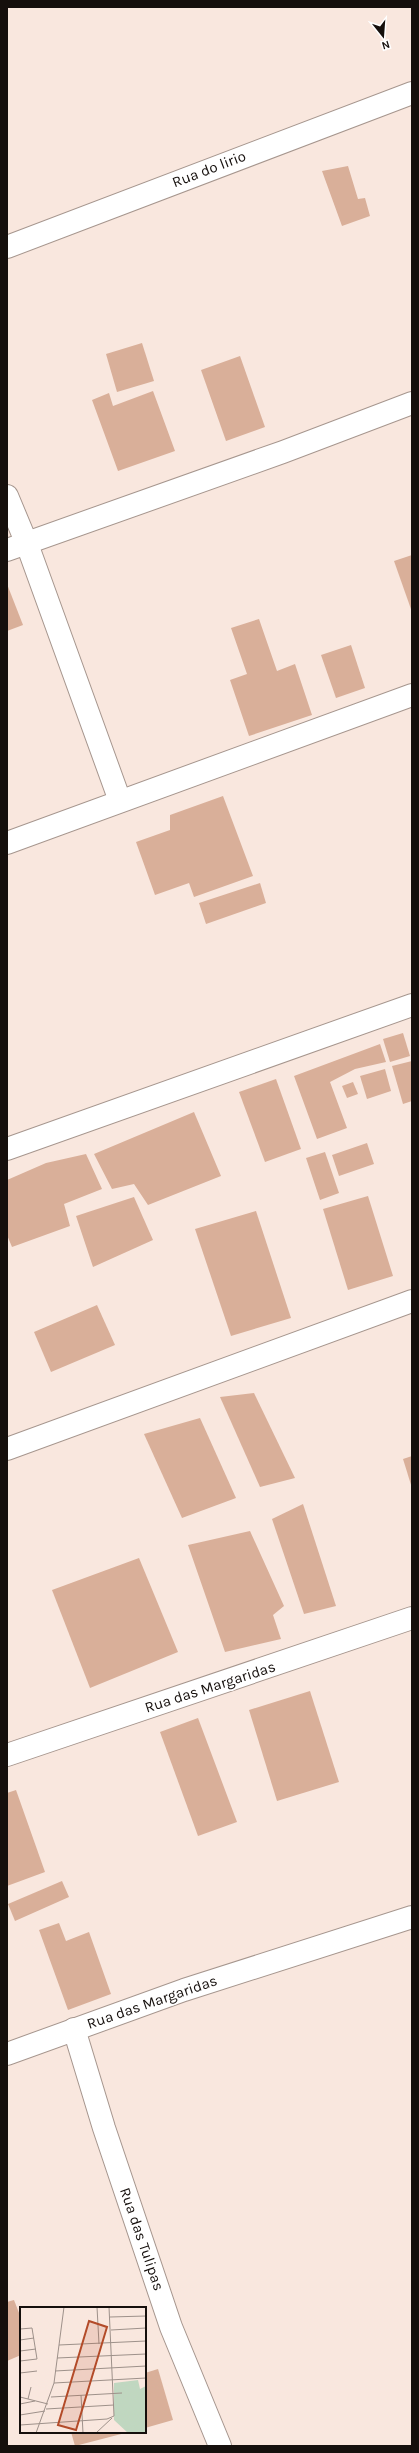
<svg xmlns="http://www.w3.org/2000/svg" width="419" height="2453" font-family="Karla,sans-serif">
	<rect width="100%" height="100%" fill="#f9e7de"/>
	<g fill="#d9af99">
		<path d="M348,166L358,199L365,198L370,216L342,226L322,171Z"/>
		<path d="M142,343L154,381L117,392L106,354Z"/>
		<path d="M240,356L265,427L226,441L201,370Z"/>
		<path d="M153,391L175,451L118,471L92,400L109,393L113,406Z"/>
		<path d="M412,555V612L394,561Z"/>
		<path d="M7,584L23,625L7,631Z"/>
		<path d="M259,619L277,671L295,664L312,715L249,736L230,680L247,674L231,628Z"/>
		<path d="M351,645L365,688L336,698L321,655Z"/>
		<path d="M223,796L253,876L194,897L189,883L155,895L136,842L170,830V815Z"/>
		<path d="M260,883L266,903L206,924L199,903Z"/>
		<path d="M403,1033L410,1056L390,1062L383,1039Z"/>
		<path d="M380,1044L386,1062L355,1069L330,1082L347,1128L317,1139L294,1076Z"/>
		<path d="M412,1061V1101L403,1104L392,1066Z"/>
		<path d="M385,1069L391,1091L367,1099L360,1076Z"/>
		<path d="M276,1079L301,1149L265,1162L239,1092Z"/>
		<path d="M353,1082L358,1094L347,1098L342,1086Z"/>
		<path d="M194,1112L221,1176L148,1205L134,1184L112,1189L94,1154Z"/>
		<path d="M367,1143L374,1164L339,1176L332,1155Z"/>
		<path d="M325,1152L339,1193L320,1200L306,1158Z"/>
		<path d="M86,1154L102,1189L64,1204L70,1226L12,1247L7,1235V1180L46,1163Z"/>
		<path d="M368,1196L393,1276L348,1290L323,1209Z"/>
		<path d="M134,1197L153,1240L93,1267L76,1216Z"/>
		<path d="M256,1211L291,1318L231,1336L195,1229Z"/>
		<path d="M97,1305L115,1345L51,1372L34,1332Z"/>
		<path d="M254,1393L295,1478L260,1487L220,1397Z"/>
		<path d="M200,1418L236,1498L182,1518L144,1434Z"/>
		<path d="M412,1456V1488L403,1459Z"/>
		<path d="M303,1504L336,1606L304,1614L272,1519Z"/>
		<path d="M250,1531L284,1606L273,1615L281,1639L225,1652L188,1545Z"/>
		<path d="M139,1558L178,1652L90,1688L52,1590Z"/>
		<path d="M310,1691L339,1782L277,1801L249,1710Z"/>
		<path d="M198,1718L237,1822L198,1836L160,1732Z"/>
		<path d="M16,1790L45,1872L7,1886V1793Z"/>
		<path d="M62,1881L69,1897L15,1921L8,1904Z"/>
		<path d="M59,1923L66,1941L89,1932L111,1994L68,2010L39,1930Z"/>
		<path d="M14,2300L21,2318V2355L7,2361V2302Z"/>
		<path d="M158,2369L173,2420L145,2428V2373Z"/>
		<path d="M71,2432H129L75,2446Z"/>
	</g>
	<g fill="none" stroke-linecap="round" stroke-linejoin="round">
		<g stroke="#a6968e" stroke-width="24">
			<g id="minor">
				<path d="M7,247L412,93"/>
				<path d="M7,496L27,544L120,801"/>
				<path d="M7,550L283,452L412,403"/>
				<path d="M7,843L412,695"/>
				<path d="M7,1149L412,1005"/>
				<path d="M7,1449L412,1301"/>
				<path d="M7,1755L412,1618"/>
				<path d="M74,2029L104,2128L171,2327L220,2446"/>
				<path d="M7,2054L184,1990L412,1917"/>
			</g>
		</g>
		<use href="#minor" stroke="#fff" stroke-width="22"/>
	</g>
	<g text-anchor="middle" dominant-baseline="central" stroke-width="3.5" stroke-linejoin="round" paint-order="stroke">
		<g font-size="15" fill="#150f0c" stroke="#fff">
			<text transform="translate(209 169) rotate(-21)">Rua do lirio</text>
			<text transform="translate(210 1687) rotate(-18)">Rua das Margaridas</text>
			<text transform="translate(152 2002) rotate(-19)">Rua das Margaridas</text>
			<text transform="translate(142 2239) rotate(71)">Rua das Tulipas</text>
		</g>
	</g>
	<g transform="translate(20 2307)">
		<rect width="126" height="126" fill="#f9e7de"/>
		<path d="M118,73L120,82L126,79V126H108L94,113V76Z" fill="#c0d7c0"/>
		<path fill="none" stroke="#9e918a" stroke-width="1" d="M77,0L79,37M90,10L126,9M0,22L12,21L17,52L0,54M91,23L126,21M0,33L14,31M39,38L126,34M0,44L16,42M37,51L126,47M35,64L126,59M0,66L17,64M34,76L126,71M61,88L63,126M0,90L28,97M31,90L102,86M8,92L11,80M0,97L15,94M26,102L94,98M0,108L25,104M0,118L87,112L94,109L89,0M16,126L34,76L44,0M76,126L92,111"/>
		<path fill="#b34b29" fill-opacity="0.15" stroke="#b34b29" stroke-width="2" d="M69,14L87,20L56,123L38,118Z"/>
		<rect width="126" height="126" fill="none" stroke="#150f0c" stroke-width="2"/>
	</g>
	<rect width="419" height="2453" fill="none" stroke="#150f0c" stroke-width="16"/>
	<g transform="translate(383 36) rotate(163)" stroke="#ffffff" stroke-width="3" paint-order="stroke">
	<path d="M0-3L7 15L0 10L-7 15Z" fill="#150f0c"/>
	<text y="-6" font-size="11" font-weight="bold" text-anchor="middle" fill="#150f0c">N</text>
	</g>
</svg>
